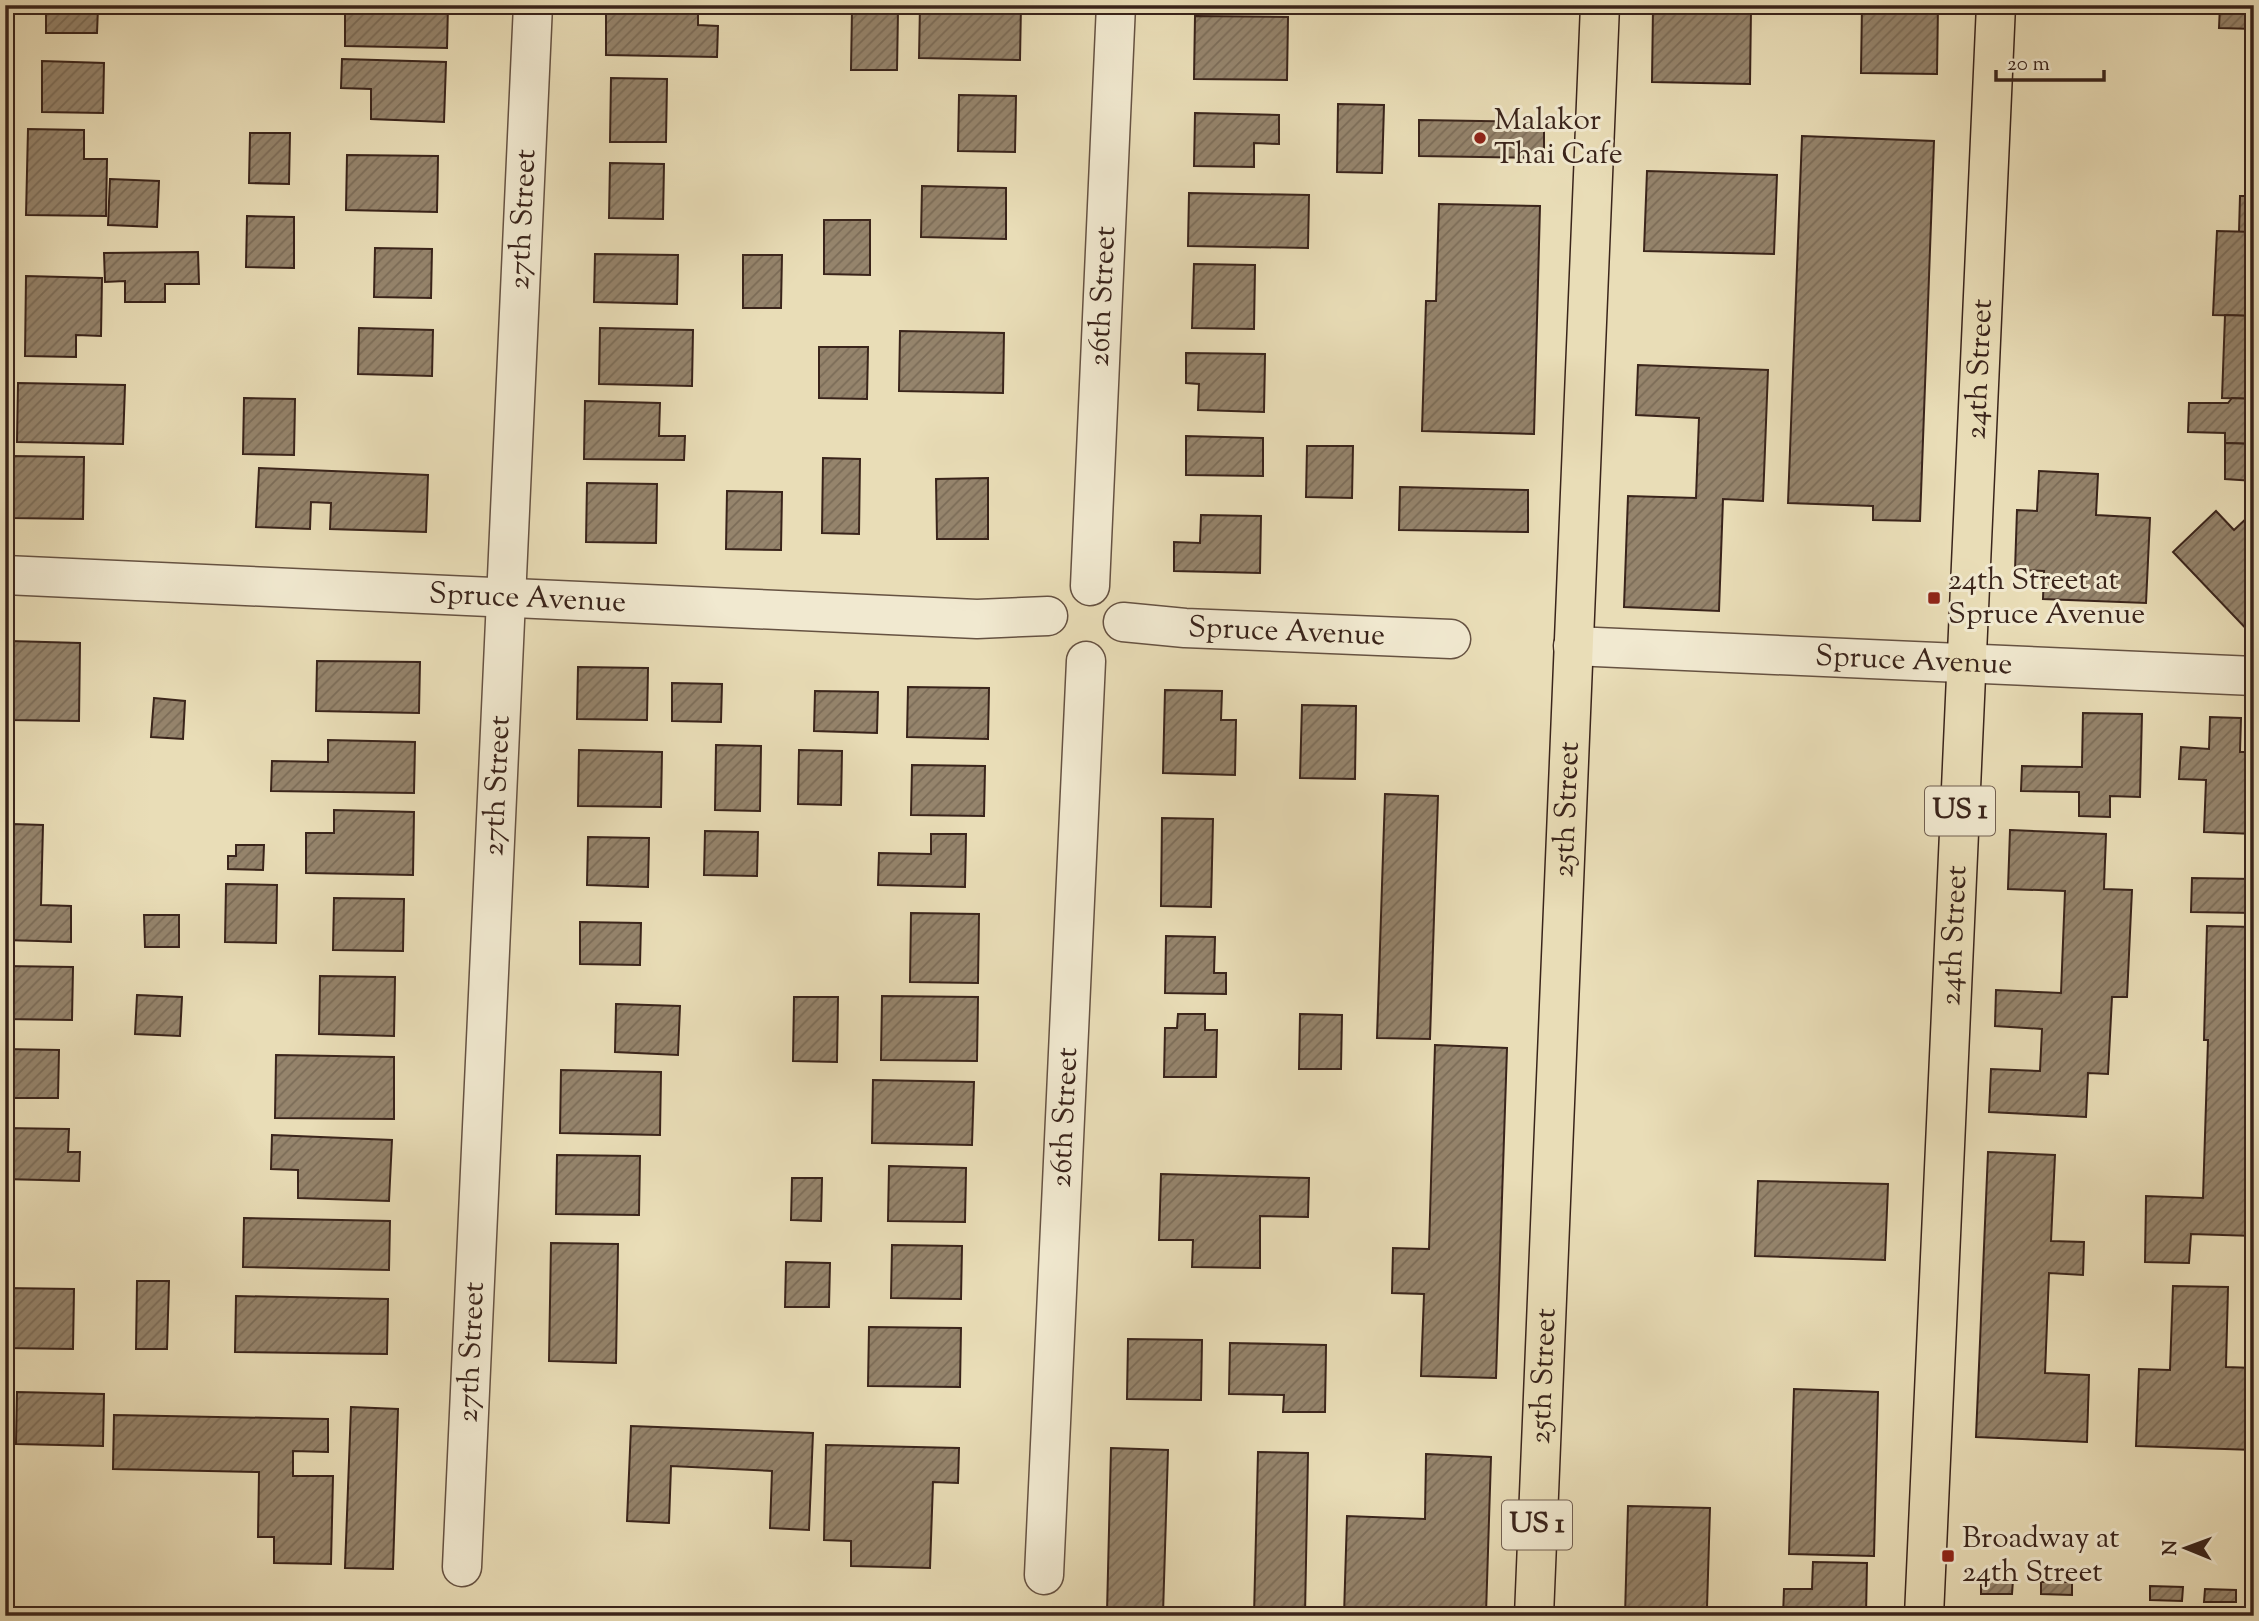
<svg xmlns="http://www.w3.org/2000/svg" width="2259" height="1621" font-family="'Sorts Mill Goudy',serif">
	<defs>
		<pattern id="building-hatch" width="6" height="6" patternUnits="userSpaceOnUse" patternTransform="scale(1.75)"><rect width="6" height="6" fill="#95846c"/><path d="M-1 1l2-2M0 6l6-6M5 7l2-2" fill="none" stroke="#7b6c58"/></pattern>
	</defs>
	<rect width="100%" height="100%" fill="#e9ddb7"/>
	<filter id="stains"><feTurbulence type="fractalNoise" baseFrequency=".00286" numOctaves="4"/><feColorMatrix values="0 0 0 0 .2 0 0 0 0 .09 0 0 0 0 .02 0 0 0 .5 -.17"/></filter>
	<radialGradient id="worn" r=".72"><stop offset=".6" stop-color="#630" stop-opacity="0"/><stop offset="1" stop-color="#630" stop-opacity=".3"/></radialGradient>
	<g fill="url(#building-hatch)" stroke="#3a241b" stroke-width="2">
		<path d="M46,5H122V8H98L97,33H46Z"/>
		<path d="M345,5H448L447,48L345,46Z"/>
		<path d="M606,5H698V25L718,26L717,57L606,55Z"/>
		<path d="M920,5H1021L1020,60L919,58Z"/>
		<path d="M1862,5H1938L1937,74L1861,73Z"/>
		<path d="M2220,5H2254V29L2219,28Z"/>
		<path d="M1653,7L1751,9L1750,84L1652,82Z"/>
		<path d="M852,10L898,11L897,70H851Z"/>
		<path d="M1195,16L1288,17L1287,80L1194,79Z"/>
		<path d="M2247,29H2254V69H2246Z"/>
		<path d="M342,59L446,62L444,122L371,119V89L341,88Z"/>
		<path d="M42,61L104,63L103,113L42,112Z"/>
		<path d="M611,78L667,79L666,142H610Z"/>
		<path d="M959,95L1016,96L1015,152L958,151Z"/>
		<path d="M1338,104L1384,105L1382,173L1337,172Z"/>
		<path d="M1195,113L1279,115V144L1254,143V167L1194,166Z"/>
		<path d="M1419,120L1544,122V158L1419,156Z"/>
		<path d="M28,129L84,130V159H107L106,216L26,215Z"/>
		<path d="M250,133H290L289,184L249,183Z"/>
		<path d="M1802,136L1934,141L1920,521L1873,520V506L1788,503Z"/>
		<path d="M347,155L438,156L437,212L346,210Z"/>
		<path d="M610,163L664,164L663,219L609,218Z"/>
		<path d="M1647,171L1777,175L1774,254L1644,251Z"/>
		<path d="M110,179L159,181L157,227L108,225Z"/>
		<path d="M922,186L1006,188V239L921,237Z"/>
		<path d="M1189,193L1309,195L1308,248L1188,246Z"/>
		<path d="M2240,196H2254V232H2239Z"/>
		<path d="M1439,204L1540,206L1534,434L1422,431L1426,301H1436Z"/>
		<path d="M247,216L294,217V268L246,267Z"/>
		<path d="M824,220H870V275L824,274Z"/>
		<path d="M2217,231L2254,232V316L2213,315Z"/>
		<path d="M375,248L432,249L431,298L374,297Z"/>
		<path d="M198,252L199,284H165V302H125V281L105,282L104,253Z"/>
		<path d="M595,254L678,255L677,304L594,302Z"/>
		<path d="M743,255H782L781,308H743Z"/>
		<path d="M1194,264L1255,265L1254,329L1192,328Z"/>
		<path d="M26,276L102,278L101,336L76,335V357L25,356Z"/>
		<path d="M2225,315L2254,316V399L2222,398Z"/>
		<path d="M359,328L433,330L432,376L358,374Z"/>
		<path d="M600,328L693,330L692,386L599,384Z"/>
		<path d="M900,331L1004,333L1003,393L899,391Z"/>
		<path d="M819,347H868L867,399L819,398Z"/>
		<path d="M1186,353L1265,354L1264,412L1198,410L1199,384L1186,383Z"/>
		<path d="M1638,365L1768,370L1763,501L1723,499L1719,611L1624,607L1628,496L1696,498L1699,418L1636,415Z"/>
		<path d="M18,383L125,385L123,444L17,442Z"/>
		<path d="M244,398L295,399L294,455L243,454Z"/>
		<path d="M2232,398L2254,399V444L2225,443V433L2188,432L2189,403H2228Z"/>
		<path d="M585,401L660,403L659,436H685L684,460L584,459Z"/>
		<path d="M1186,436L1263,438V476L1186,475Z"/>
		<path d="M2225,443L2254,444V481L2225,479Z"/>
		<path d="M1307,446H1353L1352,498L1306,497Z"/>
		<path d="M12,456L84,457L83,519L11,518Z"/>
		<path d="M823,458L860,459L859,534L822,533Z"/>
		<path d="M259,468L428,475L426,532L330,529L331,503L311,502L310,529L256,527Z"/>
		<path d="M2039,471L2098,474L2096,515L2150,518L2146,603L2043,599L2044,571L2015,570L2017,510L2037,511Z"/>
		<path d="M988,478V539H937L936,479Z"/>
		<path d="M587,483L657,484L656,543L586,542Z"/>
		<path d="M1400,487L1528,490V532L1399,530Z"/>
		<path d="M727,491L782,492L781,550L726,549Z"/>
		<path d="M2216,511L2234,530L2248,517L2254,523V637L2173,552Z"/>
		<path d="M1201,515L1261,516L1260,573L1174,571V542L1200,543Z"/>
		<path d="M10,641L80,643L79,721L8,720Z"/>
		<path d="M317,661L420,662L419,713L316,711Z"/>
		<path d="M578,667L648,668L647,720L577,719Z"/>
		<path d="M672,683L722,684L721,722L672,721Z"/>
		<path d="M908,687L989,688L988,739L907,737Z"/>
		<path d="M1165,690L1222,691L1221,720H1236L1235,775L1163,773Z"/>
		<path d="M815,691L878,692L877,733L814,731Z"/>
		<path d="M154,698L185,701L183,739L151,737Z"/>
		<path d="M1302,705L1356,706L1355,779L1300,778Z"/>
		<path d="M2083,713L2142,714L2140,797L2110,796V817L2079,816V792L2021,791L2022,766L2082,767Z"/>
		<path d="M2210,717L2241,718L2240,752H2254V834L2204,832L2206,780L2179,779L2181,747L2209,749Z"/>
		<path d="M328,740L415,742L414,793L271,791L272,761L328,762Z"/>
		<path d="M716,745L761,746L760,811L715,810Z"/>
		<path d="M579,750L662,752L661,807L578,806Z"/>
		<path d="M799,750L842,751L841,805L798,804Z"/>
		<path d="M912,765L985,766L984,816L911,815Z"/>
		<path d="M1385,794L1438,796L1430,1039L1377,1038Z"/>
		<path d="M334,810L414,812L413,875L306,873V833H334Z"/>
		<path d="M1162,818L1213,819L1211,907L1161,906Z"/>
		<path d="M12,824L43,825L41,905L71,906V942L5,940V871L11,872Z"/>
		<path d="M2010,830L2106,834L2104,889L2132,890L2127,997H2112L2108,1074L2088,1073L2086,1117L1989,1112L1991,1069L2040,1071L2042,1029L1995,1026L1996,990L2061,993L2065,891L2008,889Z"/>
		<path d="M705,831L758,832L757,876L704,875Z"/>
		<path d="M931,834H966L965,887L878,885L879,853L931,854Z"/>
		<path d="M588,837L649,838L648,887L587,885Z"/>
		<path d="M236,845H264L263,870L228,869V856H236Z"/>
		<path d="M2192,878L2254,879V913L2191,912Z"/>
		<path d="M226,884L277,885L276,943L225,942Z"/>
		<path d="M334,898L404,899L403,951L333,950Z"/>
		<path d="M911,913L979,914L978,983L910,982Z"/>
		<path d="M144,915H179V947H145Z"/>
		<path d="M580,922L641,923L640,965L580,964Z"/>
		<path d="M2207,926L2254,927V1236L2191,1234L2189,1263L2145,1262L2146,1196L2203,1198L2208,1040H2204Z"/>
		<path d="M1166,936L1215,937L1214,973H1226V994L1165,993Z"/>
		<path d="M5,966L73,967L72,1020L5,1019Z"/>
		<path d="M320,976L395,977L394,1036L319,1034Z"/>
		<path d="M137,995L182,997L180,1036L135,1034Z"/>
		<path d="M882,996L978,997L977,1061L881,1060Z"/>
		<path d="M794,997H838L837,1062L793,1061Z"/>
		<path d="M616,1004L680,1006L678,1055L615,1052Z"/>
		<path d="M1178,1014H1205V1030H1217L1216,1077H1164L1165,1028H1177Z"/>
		<path d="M1300,1014L1342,1015L1341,1069H1299Z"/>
		<path d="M1435,1045L1507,1048L1496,1378L1421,1376L1424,1294L1392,1293L1393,1248L1429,1249Z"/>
		<path d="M5,1049L59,1050L58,1098H5Z"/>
		<path d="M276,1055L394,1057V1119L275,1118Z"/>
		<path d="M561,1070L661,1072L660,1135L560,1133Z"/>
		<path d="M873,1080L974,1082L972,1145L872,1143Z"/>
		<path d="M5,1128L69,1129L68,1152H80L79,1181L5,1179Z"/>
		<path d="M272,1135L392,1140L389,1201L298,1198V1170L271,1169Z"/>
		<path d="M1988,1152L2055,1155L2051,1241L2084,1242L2083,1275L2049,1273L2045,1373L2089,1375L2087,1442L1976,1437Z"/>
		<path d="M557,1155L640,1156L639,1215L556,1214Z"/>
		<path d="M889,1166L966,1168L965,1222L888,1221Z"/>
		<path d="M1161,1174L1309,1178L1308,1217L1260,1216V1268L1192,1267L1193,1240H1159Z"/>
		<path d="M792,1178H822L821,1221L791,1220Z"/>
		<path d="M1758,1181L1888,1184L1885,1260L1755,1256Z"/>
		<path d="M244,1218L390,1221L389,1270L243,1267Z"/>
		<path d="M551,1243L618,1244L616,1363L549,1361Z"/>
		<path d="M892,1245L962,1246L961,1299L891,1298Z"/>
		<path d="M786,1262L830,1263L829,1307H785Z"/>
		<path d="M137,1281H169L167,1349H136Z"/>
		<path d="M2173,1286L2228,1287L2226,1367L2254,1368V1450L2136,1446L2139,1369L2170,1370Z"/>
		<path d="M5,1288L74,1289L73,1349L5,1348Z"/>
		<path d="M236,1296L388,1299L387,1354L235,1352Z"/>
		<path d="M869,1327L961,1328L960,1387L868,1386Z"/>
		<path d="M1128,1339L1202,1340L1201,1400L1127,1399Z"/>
		<path d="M1230,1343L1326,1345L1325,1412H1283L1284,1395L1229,1394Z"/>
		<path d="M1794,1389L1878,1392L1874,1556L1789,1554Z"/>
		<path d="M17,1392L104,1394L103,1446L16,1444Z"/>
		<path d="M351,1407L398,1409L393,1569L345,1568Z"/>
		<path d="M114,1415L328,1419V1452L293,1451V1476H333L331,1564L274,1563V1537H258L259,1472L113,1469Z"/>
		<path d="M631,1426L813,1433L809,1530L770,1528L772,1471L671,1466L669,1523L627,1521Z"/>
		<path d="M826,1445L959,1448L958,1483L933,1482L930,1568L851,1566V1541L824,1540Z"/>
		<path d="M1111,1448L1168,1450L1163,1614L1107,1612Z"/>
		<path d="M1258,1452L1308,1453L1305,1616H1254Z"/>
		<path d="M1426,1454L1491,1457L1486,1614L1344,1616L1347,1516L1425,1519Z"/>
		<path d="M1628,1506L1710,1508L1707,1608L1658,1607V1616H1625Z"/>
		<path d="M1813,1562L1867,1563L1866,1616H1783L1784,1589H1812Z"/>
		<path d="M1981,1579L2013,1580L2012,1594H1981Z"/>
		<path d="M2041,1582H2072V1595L2041,1594Z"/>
		<path d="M2150,1586L2183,1587L2182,1601L2150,1600Z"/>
		<path d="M2205,1589L2236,1590V1602H2204Z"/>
	</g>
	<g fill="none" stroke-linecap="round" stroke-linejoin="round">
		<g stroke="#665242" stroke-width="41">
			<g id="minor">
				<path id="s1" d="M5,575L977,619L1048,616"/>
				<path id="s2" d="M1090,586L1116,5"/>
				<path id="s3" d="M1123,622L1185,628L1451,639"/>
				<path id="s4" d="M1573,646L2254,676"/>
				<path id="s5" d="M462,1567L533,5"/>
				<path id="s6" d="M1044,1575L1086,661"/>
			</g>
		</g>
		<g stroke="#3a241b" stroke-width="41">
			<g id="major">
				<path id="s7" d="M1534,1616L1600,5"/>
				<path id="s8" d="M1924,1616L1996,5"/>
			</g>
		</g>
		<use href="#minor" stroke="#f1e9d0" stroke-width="38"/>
		<use href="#major" stroke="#e9ddb7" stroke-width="38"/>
	</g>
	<g fill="#8f2418" stroke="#f1e9d0" stroke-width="2.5">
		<circle cx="1480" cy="138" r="7"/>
		<rect x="1927" y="591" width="14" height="14" rx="3.5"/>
		<rect x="1941" y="1549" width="14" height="14" rx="3.5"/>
	</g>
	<g text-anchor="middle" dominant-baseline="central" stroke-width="6" stroke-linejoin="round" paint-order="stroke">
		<g fill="#f1e9d0" stroke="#715f51" stroke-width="2">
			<rect x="1925" y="786.5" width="70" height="49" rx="5"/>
			<rect x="1502" y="1500.5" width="70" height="49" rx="5"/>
		</g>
		<g font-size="28" font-weight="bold" fill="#3a241b">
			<text x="1960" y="811">US 1</text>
			<text x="1537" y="1525">US 1</text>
		</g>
		<g font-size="30" fill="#3a241b" stroke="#f1e9d0" text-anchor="start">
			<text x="1494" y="121">Malakor<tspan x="1494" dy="34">Thai Cafe</tspan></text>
			<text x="1948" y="581">24th Street at<tspan x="1948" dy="34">Spruce Avenue</tspan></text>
			<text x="1962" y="1539">Broadway at<tspan x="1962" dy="34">24th Street</tspan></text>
		</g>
		<g font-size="30" fill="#3a241b" stroke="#f1e9d0">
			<text stroke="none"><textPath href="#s5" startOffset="1349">27th Street</textPath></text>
			<text stroke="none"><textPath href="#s2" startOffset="290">26th Street</textPath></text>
			<text stroke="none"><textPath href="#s8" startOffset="1248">24th Street</textPath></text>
			<text stroke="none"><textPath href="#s1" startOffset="523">Spruce Avenue</textPath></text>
			<text stroke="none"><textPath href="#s3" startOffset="164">Spruce Avenue</textPath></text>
			<text stroke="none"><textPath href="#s4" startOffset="341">Spruce Avenue</textPath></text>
			<text stroke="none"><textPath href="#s5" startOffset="782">27th Street</textPath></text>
			<text stroke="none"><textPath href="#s7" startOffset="807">25th Street</textPath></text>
			<text stroke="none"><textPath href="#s8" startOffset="681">24th Street</textPath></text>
			<text stroke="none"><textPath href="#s6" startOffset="458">26th Street</textPath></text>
			<text stroke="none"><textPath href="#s5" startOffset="215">27th Street</textPath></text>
			<text stroke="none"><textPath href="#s7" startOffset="240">25th Street</textPath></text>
		</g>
	</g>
	<rect width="2259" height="1621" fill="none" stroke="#e9ddb7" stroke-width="28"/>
	<rect x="7" y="7" width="2245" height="1607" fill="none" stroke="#3a241b" stroke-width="3.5"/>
	<rect x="14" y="14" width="2231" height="1593" fill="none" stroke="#3a241b" stroke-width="2"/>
	<g transform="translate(2186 1548) rotate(271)" stroke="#f1e9d0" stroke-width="5" paint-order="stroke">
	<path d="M0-5L12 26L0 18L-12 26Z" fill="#3a241b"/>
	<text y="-10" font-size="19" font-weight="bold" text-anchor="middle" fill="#3a241b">N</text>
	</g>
	<path d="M1996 70v10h108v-10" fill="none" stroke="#3a241b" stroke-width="3.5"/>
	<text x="2007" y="70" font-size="21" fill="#3a241b" stroke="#f1e9d0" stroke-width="5" paint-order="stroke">20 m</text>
	<rect width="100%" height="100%" filter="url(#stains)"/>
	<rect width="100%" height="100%" fill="url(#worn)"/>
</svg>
